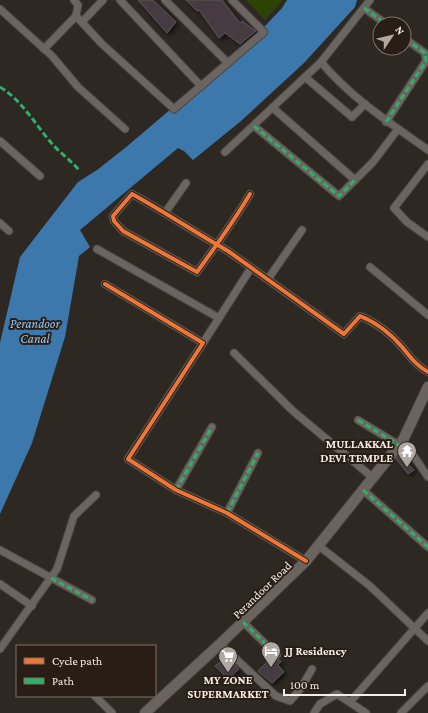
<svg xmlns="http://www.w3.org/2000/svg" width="428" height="713" font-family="'Crimson Pro',serif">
	<defs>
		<filter id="shadow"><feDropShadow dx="2.5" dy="2.5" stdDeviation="2" flood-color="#0009"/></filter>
	</defs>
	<rect width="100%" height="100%" fill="#2e2823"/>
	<path fill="#2b4305" d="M246,0H283L265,20Z"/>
	<path fill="#3c78ac" d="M287,0H357L355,7L304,63L241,121L193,160L184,151L178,148L80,230L90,247L79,256L65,337L32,443L0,514V343L20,257L78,182L97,170L125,148L250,42L282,8Z"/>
	<g fill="#463b43" stroke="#5b5757" filter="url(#shadow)">
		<path d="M138,0H153L176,22L167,33Z"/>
		<path d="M186,0H222L240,23L242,21L256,31L240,44L225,33L219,38L199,10L197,11Z"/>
		<path d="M399,456L414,470L408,474L396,459Z"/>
		<path d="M227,657L239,669L228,679L215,666Z"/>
		<path d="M272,657L281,661L278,665L284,672L272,683L258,671Z"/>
	</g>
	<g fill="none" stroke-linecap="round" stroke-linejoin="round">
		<g stroke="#4b4541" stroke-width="9">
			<g id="street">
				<path d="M74,0L78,5L76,16"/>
				<path d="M120,0L201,86"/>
				<path d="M165,0L228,63"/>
				<path d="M364,8L386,24"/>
				<path d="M0,9L52,56L78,87L125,129"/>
				<path d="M82,22L103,0"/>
				<path d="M44,49L76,16L102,44L174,109L264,32L232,0"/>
				<path d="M321,62C351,98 390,123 428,150"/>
				<path d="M305,77L352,117L365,104"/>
				<path d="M273,108L355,180L373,162L398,129"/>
				<path d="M386,122L426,61L425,53L404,38"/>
				<path d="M254,126L339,196L355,180"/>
				<path d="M0,141L40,176"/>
				<path d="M225,152L321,62L370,0"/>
				<path d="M428,164L394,208L407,222L428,237"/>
				<path d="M250,194C234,221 216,246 197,272L123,231L114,221L113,216L132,194C165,212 196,233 228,251L344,334L360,316C378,323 391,334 403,348C411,358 417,366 428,372"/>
				<path d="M165,213L186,183"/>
				<path d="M0,223L9,231"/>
				<path d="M97,249L219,318L203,343"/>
				<path d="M370,267L428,315"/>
				<path d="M268,279L302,230"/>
				<path d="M105,284L203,343L128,459L176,490L227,513L306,561"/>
				<path d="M219,318L251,268"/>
				<path d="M234,353L293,411L372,477"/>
				<path d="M358,420L399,445"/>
				<path d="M403,440L428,477"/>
				<path d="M176,490L212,427"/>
				<path d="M363,490L428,547"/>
				<path d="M227,513L258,453"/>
				<path d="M319,546L370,586L428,641"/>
				<path d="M0,550L92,600"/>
				<path d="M0,584L32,606"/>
				<path d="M243,622L277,655"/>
				<path d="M220,644L276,696L290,701L301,688L312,669"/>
				<path d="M0,649L57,569L74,516L96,495"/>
				<path d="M95,696L112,713"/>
				<path d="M351,701L428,613"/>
				<path d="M314,713L320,704L337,694L366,713"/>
				<path d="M401,713L428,686"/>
			</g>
		</g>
		<g stroke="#4b4541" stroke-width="12">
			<path id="secondary" d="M145,713L220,644L306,561L403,440L428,387"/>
		</g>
		<use href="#street" stroke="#6a6561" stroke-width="7"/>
		<use href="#secondary" stroke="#6a635e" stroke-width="10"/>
		<g stroke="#2db169" stroke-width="3" stroke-dasharray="6 3" stroke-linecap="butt">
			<path d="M364,8L386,24"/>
			<path d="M0,87C23,101 36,126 54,146C62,154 71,161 79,170"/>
			<path d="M386,122L426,61L425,53L404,38"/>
			<path d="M254,126L339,196L355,180"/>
			<path d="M358,420L399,445"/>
			<path d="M176,490L212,427"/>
			<path d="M363,490L428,547"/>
			<path d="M227,513L258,453"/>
			<path d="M51,578L92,600"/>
			<path d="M243,622L277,655"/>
		</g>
		<g stroke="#291e15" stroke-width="6">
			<g id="cycleway">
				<path d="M250,194C234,221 216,246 197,272L123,231L114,221L113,216L132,194C165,212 196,233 228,251L344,334L360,316C378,323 391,334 403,348C411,358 417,366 428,372"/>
				<path d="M105,284L203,343L128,459L176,490L227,513L306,561"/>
			</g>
		</g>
		<use href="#cycleway" stroke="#f07635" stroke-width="4"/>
	</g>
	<defs>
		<g id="temple-pin" transform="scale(1)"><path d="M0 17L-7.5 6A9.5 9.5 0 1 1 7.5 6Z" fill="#afa8a2" stroke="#291e15"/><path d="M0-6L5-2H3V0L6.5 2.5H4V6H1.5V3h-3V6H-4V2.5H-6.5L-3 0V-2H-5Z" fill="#fff"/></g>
		<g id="hotel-pin" transform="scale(1)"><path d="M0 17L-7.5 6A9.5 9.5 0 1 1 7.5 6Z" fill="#afa8a2" stroke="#291e15"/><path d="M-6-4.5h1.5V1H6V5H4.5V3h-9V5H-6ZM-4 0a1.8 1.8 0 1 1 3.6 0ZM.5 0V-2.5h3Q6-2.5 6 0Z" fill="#fff"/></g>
		<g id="supermarket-pin" transform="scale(1)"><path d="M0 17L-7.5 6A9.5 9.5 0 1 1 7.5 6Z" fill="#afa8a2" stroke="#291e15"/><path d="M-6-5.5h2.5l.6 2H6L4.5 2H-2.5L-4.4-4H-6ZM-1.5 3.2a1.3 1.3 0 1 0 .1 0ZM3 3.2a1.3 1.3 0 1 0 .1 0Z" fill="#fff"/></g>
	</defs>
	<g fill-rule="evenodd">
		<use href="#temple-pin" x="407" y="451"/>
		<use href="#hotel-pin" x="271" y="651"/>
		<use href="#supermarket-pin" x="228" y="656"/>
	</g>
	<g text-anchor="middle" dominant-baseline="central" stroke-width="4" stroke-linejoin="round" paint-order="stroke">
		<g font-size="12" font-weight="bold" fill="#f5ede7" stroke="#291e15" text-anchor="end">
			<text x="393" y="444">MULLAKKAL<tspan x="393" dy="14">DEVI TEMPLE</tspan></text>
			<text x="285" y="651" text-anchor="start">JJ Residency</text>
			<text x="228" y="680" text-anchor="middle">MY ZONE<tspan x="228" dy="14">SUPERMARKET</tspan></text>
		</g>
		<g font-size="12" fill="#f5ede7" stroke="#291e15">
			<text transform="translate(262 590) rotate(-44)">Perandoor Road</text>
		</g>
		<g font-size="13" font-style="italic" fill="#92c5f3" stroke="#291e15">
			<text x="35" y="323">Perandoor<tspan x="35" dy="15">Canal</tspan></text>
		</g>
	</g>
	<rect x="16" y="645" width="140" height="52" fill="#291e15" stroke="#7b7169"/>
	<rect x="24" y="658" width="20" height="6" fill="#f07635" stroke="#7b7169"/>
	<text x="52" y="665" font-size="12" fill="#f5ede7">Cycle path</text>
	<rect x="24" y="678" width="20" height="6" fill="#2db169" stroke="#7b7169"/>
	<text x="52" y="685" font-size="12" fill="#f5ede7">Path</text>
	<g transform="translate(392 36) rotate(55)"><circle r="19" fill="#291e15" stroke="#7b7169"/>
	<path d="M0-3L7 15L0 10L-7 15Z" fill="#afa8a2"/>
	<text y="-6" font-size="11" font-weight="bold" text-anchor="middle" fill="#f5ede7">N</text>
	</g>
	<path d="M284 689v6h121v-6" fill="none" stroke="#f5ede7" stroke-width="2"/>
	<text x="290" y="689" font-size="12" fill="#f5ede7" stroke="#291e15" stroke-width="3" paint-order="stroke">100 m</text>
</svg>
